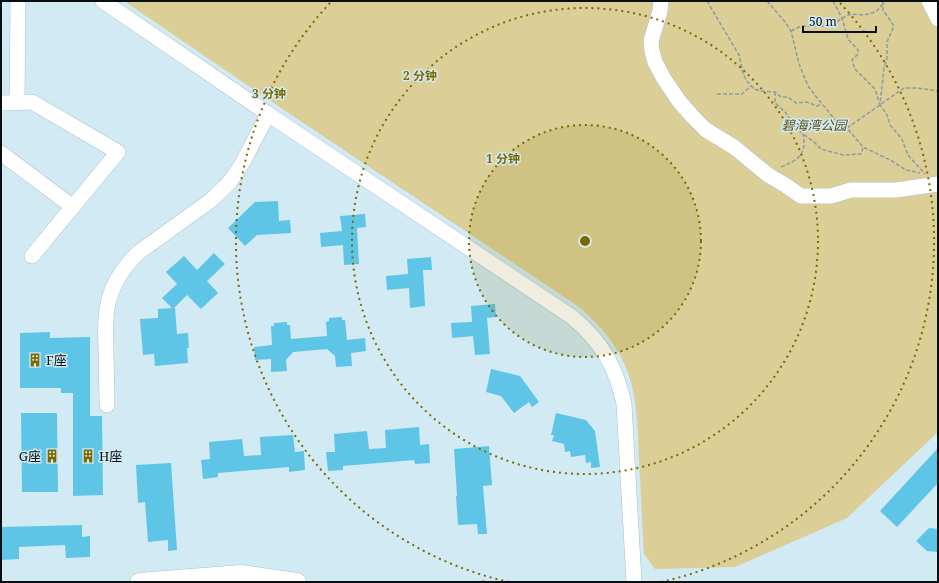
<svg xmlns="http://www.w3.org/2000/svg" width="939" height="583" font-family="'Noto Serif','Noto Sans SC',serif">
	<rect width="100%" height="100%" fill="#d1eaf3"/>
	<path fill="#dbce96" d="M124,1H938V432L847,518L735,567L655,569L644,554C642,523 641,491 639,460C638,441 638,421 635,402C630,362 609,332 579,307L275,104Z"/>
	<g fill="#5fc5e7">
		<path d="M278,201L279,221L290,220L291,233L257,235L245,246L228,228L255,202Z"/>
		<path d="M365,214L366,227L357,228L359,264L344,265L343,245L321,247L320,233L342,231L340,216Z"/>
		<path d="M214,253L225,264L207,281L218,293L201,309L187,295L174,308H175L177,334L188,333L189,348H187L188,363L155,366L154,354L143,355L140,319L158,318V309L172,308L162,298L177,284L166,272L184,256L197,270Z"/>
		<path d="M431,257L432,270H423L425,306L410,308L409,288L387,290L386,276L408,274L407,259Z"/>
		<path d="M495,304L496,317L487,318L490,354L475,355L473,336L452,338L451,323L472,322L471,306Z"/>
		<path d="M342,317V320H345L347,340L365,338L366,351L351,353L352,366L336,367L335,356L327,349L293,352L286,360L287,371L271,372V359L255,360L254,347L272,345L271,326H274V323L287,322V325H290L291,339L327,336L326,322L329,321V318Z"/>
		<path d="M50,332V338L90,337V416H102L103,495L73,496V393H61V388H20V333Z"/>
		<path d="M491,369L520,376L539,402L532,407L529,402L514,413L501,396L486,392Z"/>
		<path d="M21,413H57L58,492H22Z"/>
		<path d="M556,413L586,420L595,431L600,467L591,468V462L586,463L585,455L571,457L570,451L565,452L564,444L552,441L554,435H551Z"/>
		<path d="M419,427L420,445L429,444L430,463L415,464L414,460L343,466V470L328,471L326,452H335L334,434L367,431L369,449L386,448L385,430Z"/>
		<path d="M293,435L295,452L304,451L305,470L289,472V467L218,473V477L203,479L201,460L210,459L209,442L242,439L244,456L261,455L260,437Z"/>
		<path d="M489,446L492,485L483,486L487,534H478L477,524L458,525L456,496H457L454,449Z"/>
		<path d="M938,448V483L897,527L880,511Z"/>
		<path d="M171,463L177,550L168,551V540L148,542L145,502L138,503L136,465Z"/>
		<path d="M82,525V537L90,536V557L66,558L65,545L19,547V559L1,560V527Z"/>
		<path d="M929,528L938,529V552L927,551L916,541Z"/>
	</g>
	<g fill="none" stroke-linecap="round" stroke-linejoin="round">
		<g stroke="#aac1ca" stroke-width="16">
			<g id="minor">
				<path d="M103,1L268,114L572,317C601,341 616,366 624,404L634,582"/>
				<path d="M661,1L660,11L651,41L652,51L655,62L664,79L679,101L692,116L706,130L734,147L768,175L785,185L801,196H831L851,190H896L938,184"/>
				<path d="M929,1L938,19"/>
				<path d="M17,102L18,1"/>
				<path d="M1,103L32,102L118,152L32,256"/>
				<path d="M1,153L73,207"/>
				<path d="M107,405C107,387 106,368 106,350C106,340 105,329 106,319C107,293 120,270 139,252L210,201L228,184L236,173L243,162L268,114"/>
			</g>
		</g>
		<g stroke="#aac1ca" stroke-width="19">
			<path id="major" d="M139,582L241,574L297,582"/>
		</g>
		<g stroke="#8a9da4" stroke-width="1.5" stroke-dasharray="4 2" stroke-linecap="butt">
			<path d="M707,1L739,55L743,73L746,80L754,89L761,91L775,92L781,97H788L796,103L807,102L817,106L822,104"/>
			<path d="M767,1L786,23L791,31L799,64L808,86L814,94L837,122L847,128L863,147L892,161L906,170L920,173"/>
			<path d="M833,1L842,18L848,39L858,50V54L852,60L855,69L875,89L880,105"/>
			<path d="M883,1V10L894,26L887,42V58L884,68L880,105L887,115L890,125L902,139L908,155L925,174"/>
			<path d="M791,31L801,26H824L835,23L842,18L851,14L864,15L876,12L883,4"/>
			<path d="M775,92V103L786,113L791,121L803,134L813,141L821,149L843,155L861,154L863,148"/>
			<path d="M717,94H742L751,86"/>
			<path d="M847,128L904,88H918L938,91"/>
			<path d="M781,167C798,160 807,155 803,134"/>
			<path d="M469,582L487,581"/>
		</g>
		<use href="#minor" stroke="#fff" stroke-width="15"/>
		<use href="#major" stroke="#fff" stroke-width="18"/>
	</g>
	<circle cx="585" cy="241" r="116" fill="#7c6900" fill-opacity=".12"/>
	<g fill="none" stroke="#7c6900" stroke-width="2" stroke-dasharray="2 4">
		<circle cx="585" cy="241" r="116"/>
		<circle cx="585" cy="241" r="233"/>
		<path d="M509 582A349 349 0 0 1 330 3M840 3A349 349 0 0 1 661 582"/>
	</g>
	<defs>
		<g id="building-bare" transform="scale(1.08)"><path d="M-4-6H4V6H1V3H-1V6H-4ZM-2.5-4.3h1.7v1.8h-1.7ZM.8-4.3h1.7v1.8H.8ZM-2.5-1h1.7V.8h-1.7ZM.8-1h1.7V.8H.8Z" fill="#7c6900" stroke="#d1eaf3" stroke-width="2.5" paint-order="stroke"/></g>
	</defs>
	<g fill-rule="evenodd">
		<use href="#building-bare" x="35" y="360"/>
		<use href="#building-bare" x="52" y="456"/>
		<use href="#building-bare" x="88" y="456"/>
	</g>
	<g text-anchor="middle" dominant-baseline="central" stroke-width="3" stroke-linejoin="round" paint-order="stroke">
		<g font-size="13" font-style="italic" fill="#625415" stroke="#d1eaf3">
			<text x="814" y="125">碧海湾公园</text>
		</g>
		<g font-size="13" fill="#070f12" stroke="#d1eaf3" text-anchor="start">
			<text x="46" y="360">F座</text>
			<text x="41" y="456" text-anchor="end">G座</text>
			<text x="99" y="456">H座</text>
		</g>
	</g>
	<circle cx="585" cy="241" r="6" fill="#7c6900" stroke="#d1eaf3" stroke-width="2"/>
	<g font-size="12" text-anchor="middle" font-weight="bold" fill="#7c6900" stroke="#d1eaf3" stroke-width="3" stroke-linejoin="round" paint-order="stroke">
		<text x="420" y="80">2 分钟</text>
		<text x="269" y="98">3 分钟</text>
		<text x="503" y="163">1 分钟</text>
	</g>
	<rect width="939" height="583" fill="none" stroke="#070f12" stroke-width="4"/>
	<path d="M803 26v6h73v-6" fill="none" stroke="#070f12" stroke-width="2"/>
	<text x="809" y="26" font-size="12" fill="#070f12" stroke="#d1eaf3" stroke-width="3" paint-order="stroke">50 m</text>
</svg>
